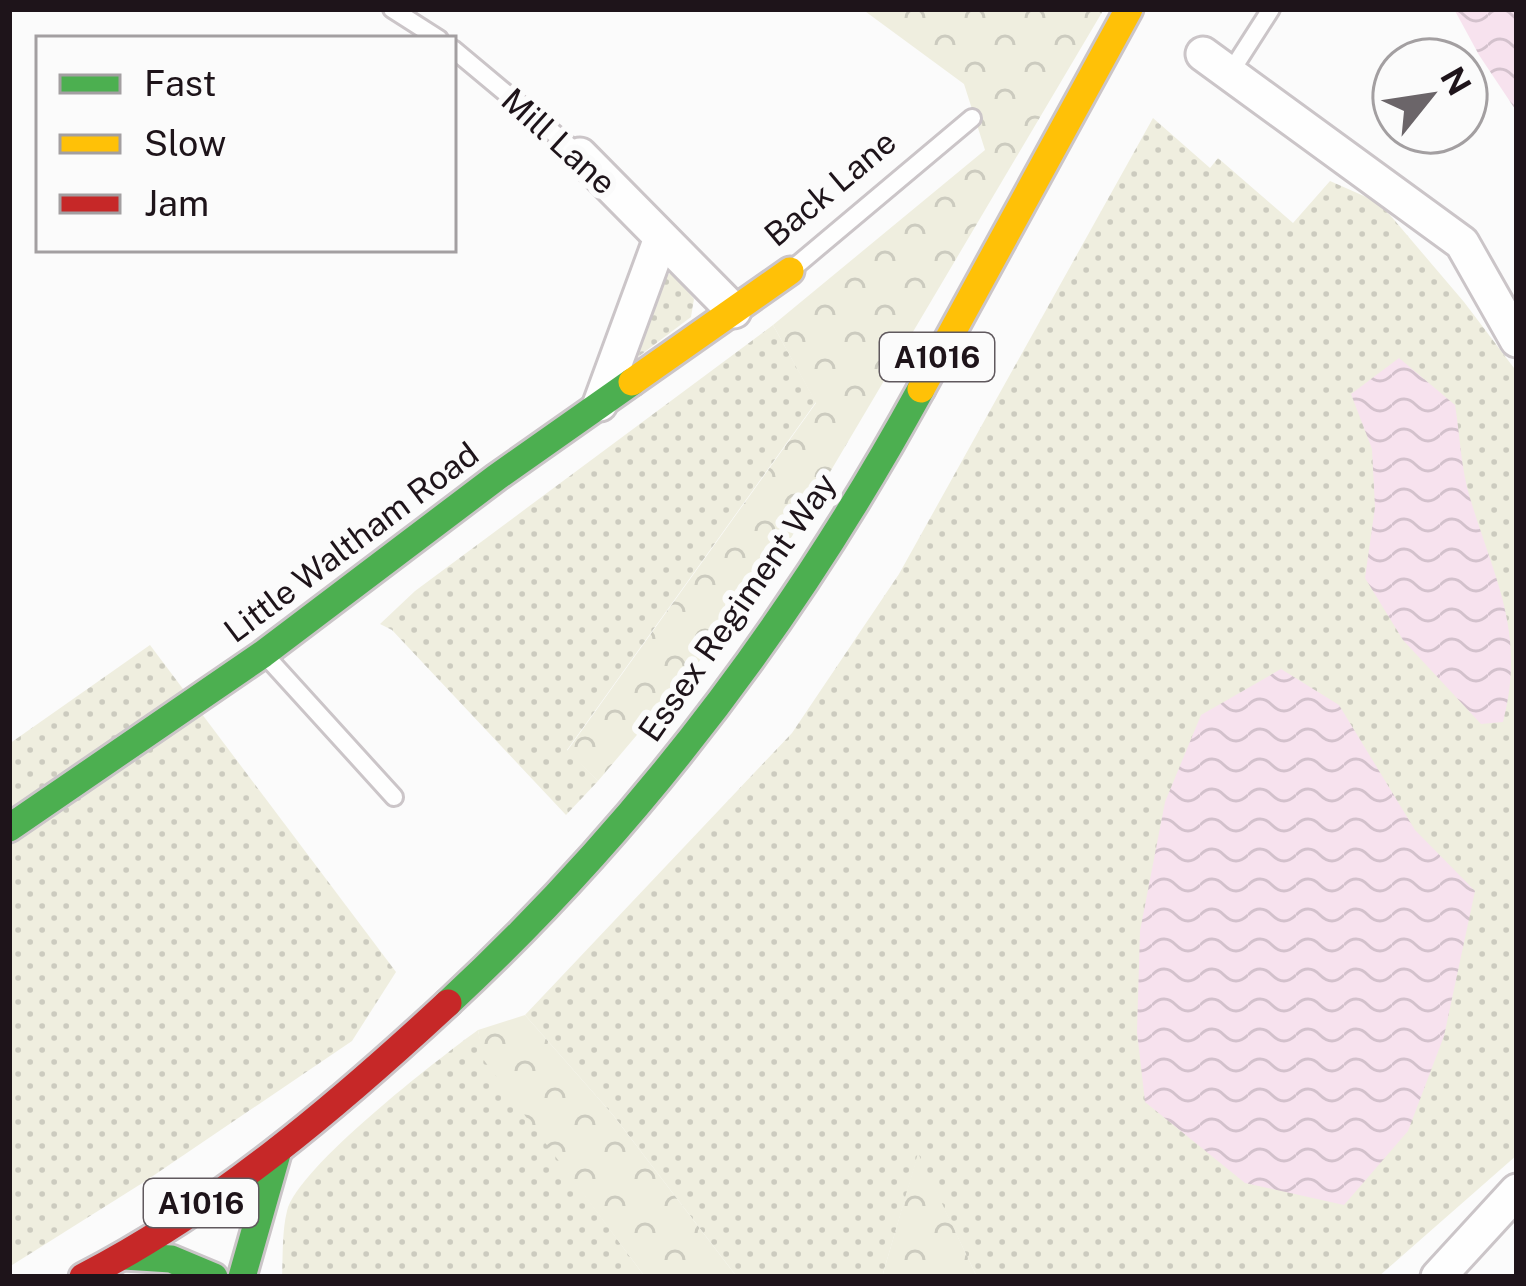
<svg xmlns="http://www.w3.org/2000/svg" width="1526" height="1286" font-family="'Public Sans',sans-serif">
	<defs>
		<pattern id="grass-dots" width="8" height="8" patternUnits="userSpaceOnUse" patternTransform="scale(3)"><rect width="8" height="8" fill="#efeedf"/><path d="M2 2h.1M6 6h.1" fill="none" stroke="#cccbbf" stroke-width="1.8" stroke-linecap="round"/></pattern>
		<pattern id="forest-crowns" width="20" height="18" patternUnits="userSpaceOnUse" patternTransform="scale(3)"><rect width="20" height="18" fill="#efeedf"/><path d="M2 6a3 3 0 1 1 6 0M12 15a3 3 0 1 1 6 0" fill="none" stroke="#cccbbf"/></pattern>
		<pattern id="water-waves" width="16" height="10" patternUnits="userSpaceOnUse" patternTransform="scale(3)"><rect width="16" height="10" fill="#f7e2ee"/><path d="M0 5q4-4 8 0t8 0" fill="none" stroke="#d3c1cc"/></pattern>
	</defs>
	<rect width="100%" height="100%" fill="#fbfbfb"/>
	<g fill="url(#grass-dots)">
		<path d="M1153,118L1210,168L1218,158L1293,223L1330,181L1373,200L1390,215L1464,302L1517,372V1155L1378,1277H977L918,1155L882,1277H737L613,1115L525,1015L792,733L899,574Z"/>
		<path d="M672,272L694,299L691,317L630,363L666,276Z"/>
		<path d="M773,325L816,402L567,750L598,781L566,815L392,630L380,624L415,591Z"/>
		<path d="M150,645L396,972L352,1041L144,1182L9,1267V744Z"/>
		<path d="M478,1030L484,1058L645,1277H282C283,1256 282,1231 287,1211C298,1167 438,1059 478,1030Z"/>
	</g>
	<g fill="url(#forest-crowns)">
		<path d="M862,9H1104L762,587L598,781L567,751L816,403L773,325L985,150L964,84Z"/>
		<path d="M525,1015L613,1115L737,1277H645L483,1059L478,1030Z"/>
		<path d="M918,1153L977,1277H882Z"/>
	</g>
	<g fill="url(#water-waves)">
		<path d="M1454,9H1517V112L1479,55Z"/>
		<path d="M1399,358L1455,405C1460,435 1461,469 1470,498C1495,581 1526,632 1503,722L1481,724L1403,640L1365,578L1375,507L1372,449L1351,394Z"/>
		<path d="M1281,669L1339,705L1415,830L1475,891L1444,1036L1408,1131L1344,1205L1245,1183L1145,1102L1137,1032L1140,931L1165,802L1201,715Z"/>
	</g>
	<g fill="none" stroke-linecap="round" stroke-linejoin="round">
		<g stroke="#cbc5c8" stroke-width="22">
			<g id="lane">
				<path d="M392,9L439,39"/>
				<path d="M453,49L580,155"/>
				<path d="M1230,73L1271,9"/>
				<path d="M791,270L972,118"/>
				<path d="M264,654L394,797"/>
			</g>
		</g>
		<g stroke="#cbc5c8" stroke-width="39">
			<g id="street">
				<path d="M1203,54L1462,243L1517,340"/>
				<path d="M580,155L734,311"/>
				<path d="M600,404L661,238"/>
				<path d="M1438,1277L1517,1191"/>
			</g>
		</g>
		<g stroke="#cbc5c8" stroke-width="33">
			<g id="fast">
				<path d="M9,828L263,654L497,477L632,382"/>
				<path d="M448,1003C639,826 796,617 921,389"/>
				<path d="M124,1256L171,1259L214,1277"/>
				<path d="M242,1277L278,1150"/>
			</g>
		</g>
		<g stroke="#cbc5c8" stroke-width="33">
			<g id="slow">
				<path d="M632,382L790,271"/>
				<path d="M921,389L1129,9"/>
			</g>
		</g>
		<g stroke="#cbc5c8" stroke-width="33">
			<path id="jam" d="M83,1277C217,1208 338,1105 448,1003"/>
		</g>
		<use href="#lane" stroke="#fefefe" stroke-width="16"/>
		<use href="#street" stroke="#fefefe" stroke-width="33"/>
		<use href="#fast" stroke="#4caf50" stroke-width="27"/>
		<use href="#slow" stroke="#ffc107" stroke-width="27"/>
		<use href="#jam" stroke="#c62828" stroke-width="27"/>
	</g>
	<g text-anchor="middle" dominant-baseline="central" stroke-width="12" stroke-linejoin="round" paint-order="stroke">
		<g fill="#fbfbfb" stroke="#60595e" stroke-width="3">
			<rect x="880" y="333" width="114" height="48" rx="9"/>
			<rect x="144" y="1179" width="114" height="48" rx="9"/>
		</g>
		<g font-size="30" font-weight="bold" fill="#1e141a">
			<text x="937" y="357">A1016</text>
			<text x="201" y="1203">A1016</text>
		</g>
		<g font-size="33" fill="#1e141a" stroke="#fbfbfb">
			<text transform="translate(559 141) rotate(42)">Mill Lane</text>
			<text transform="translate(830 188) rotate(-40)">Back Lane</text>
			<text transform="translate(351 542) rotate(-37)">Little Waltham Road</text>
			<text transform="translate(737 607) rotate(-55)">Essex Regiment Way</text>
		</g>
	</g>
	<rect width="1526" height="1286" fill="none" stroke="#1e141a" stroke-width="24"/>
	<rect x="36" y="36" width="420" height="216" fill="#fbfbfb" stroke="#a39fa1" stroke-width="3"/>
	<rect x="60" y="75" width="60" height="18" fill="#4caf50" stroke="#a39fa1" stroke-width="3"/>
	<text x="144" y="96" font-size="36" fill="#1e141a">Fast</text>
	<rect x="60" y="135" width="60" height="18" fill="#ffc107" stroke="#a39fa1" stroke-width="3"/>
	<text x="144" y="156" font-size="36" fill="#1e141a">Slow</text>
	<rect x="60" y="195" width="60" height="18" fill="#c62828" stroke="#a39fa1" stroke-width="3"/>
	<text x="144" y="216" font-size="36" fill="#1e141a">Jam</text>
	<g transform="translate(1430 96) rotate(60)"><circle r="57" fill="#fbfbfb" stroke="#a39fa1" stroke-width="3"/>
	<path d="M0-9L21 45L0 30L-21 45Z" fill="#6b6569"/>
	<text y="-18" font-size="33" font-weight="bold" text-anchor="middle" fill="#1e141a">N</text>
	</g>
</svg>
